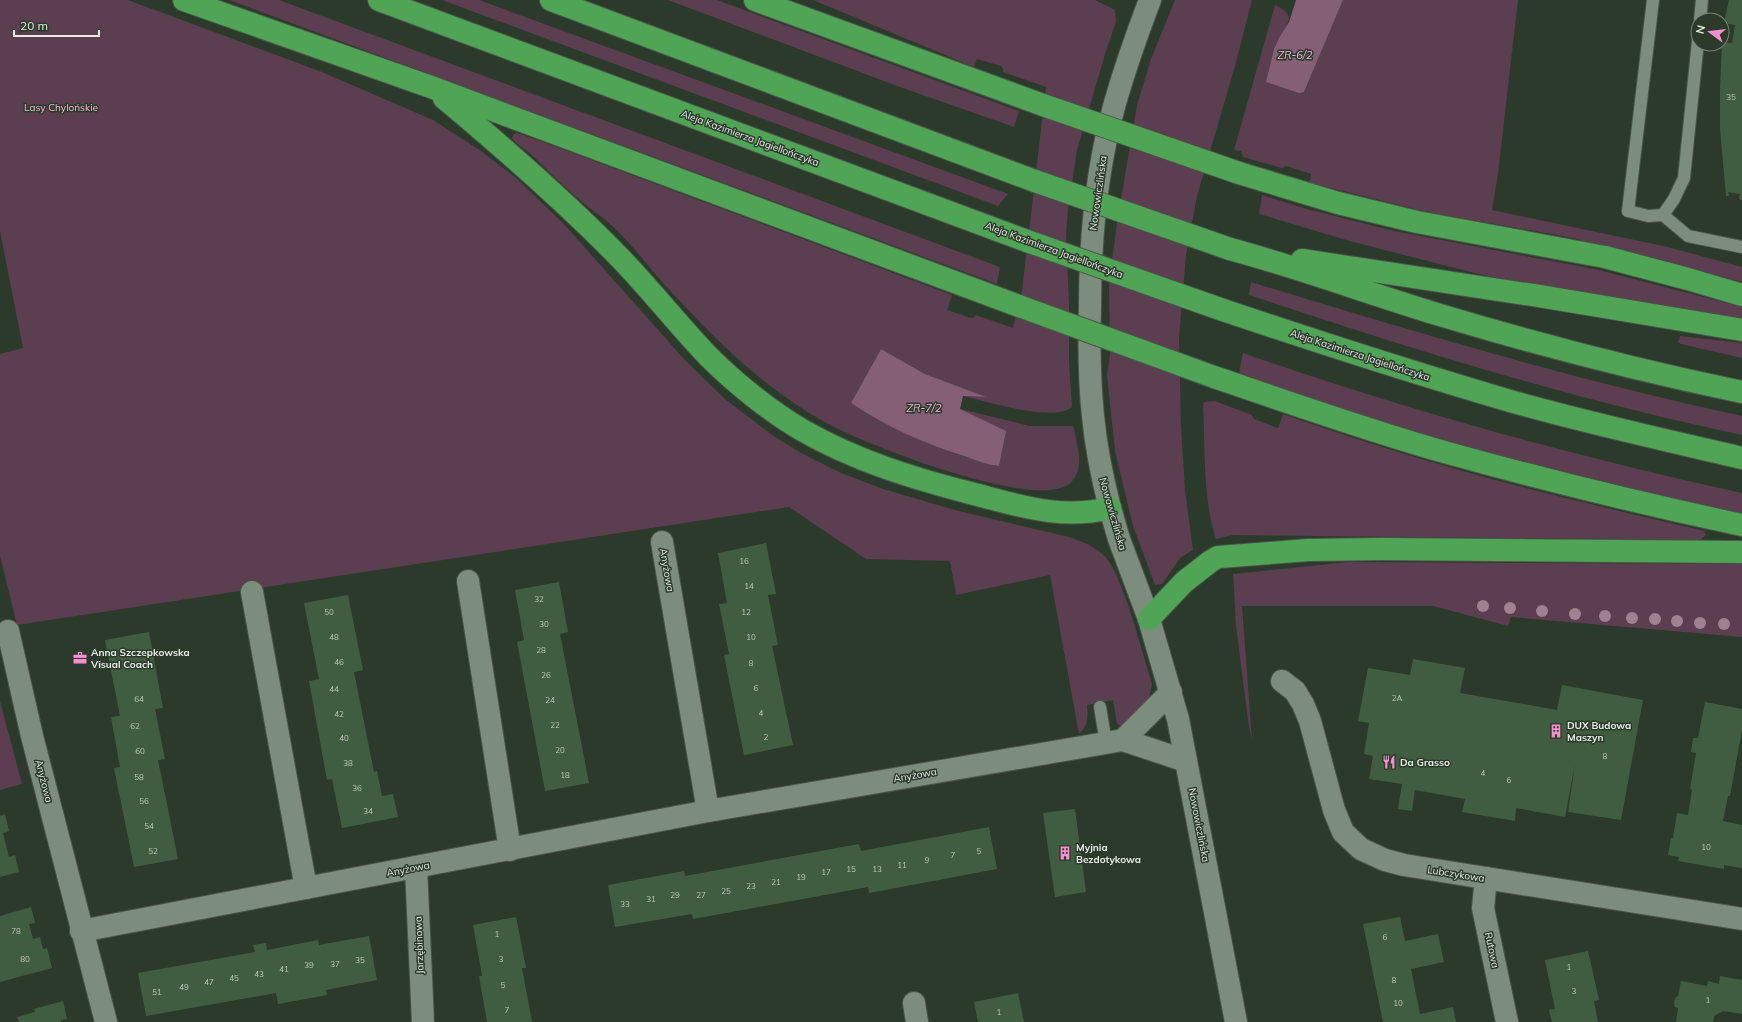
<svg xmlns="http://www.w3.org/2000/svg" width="1742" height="1022" font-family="Mulish,sans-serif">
	<rect width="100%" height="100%" fill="#2c3a2c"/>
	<g fill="#5b3e4f">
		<path d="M0,0H128L322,72L433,120L481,151L515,177L563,223L684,359L725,399L775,437L801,453L841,473L883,489L955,510L1069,537C1092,545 1106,551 1116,574L1129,607L1152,684L1148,703L1122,727L1117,724L1113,700L1087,705C1088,717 1088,726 1079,734L1050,575L956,595L950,561L866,559L789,507L17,625L0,556V354L23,348L0,231Z"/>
		<path d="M229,0H279L1000,267L997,284Z"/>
		<path d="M442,0H479L1008,194L998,206Z"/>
		<path d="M668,0H717L1019,111L1014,127L900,87Z"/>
		<path d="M813,0H1095L1115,10L1116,22L1106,51L1077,150L1068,209L1066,236L1069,303V362L1072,407C1053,423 987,401 963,396L984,397L925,374L881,349L851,403C887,426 925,444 966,457C977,460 987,465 999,466L960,409L1030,426H1072L1074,428C1077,445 1086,471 1069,484C1034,510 877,448 838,429C818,419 799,407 781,394C737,362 699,322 662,282C645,262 629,241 610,224C599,214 586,206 575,196C560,183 546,169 532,155C525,149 517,145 512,138L514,134L517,133L538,140L952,295L947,310L971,318H973L976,315L1013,328L1022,291L1046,87L1003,72V69L1001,66L977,59L974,67Z"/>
		<path d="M1175,0H1252L1235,66L1197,196L1186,255L1179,338L1181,424L1185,490L1193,550L1180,558L1162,584L1155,585L1133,526L1115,451L1107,375L1110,355L1109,285L1117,222L1137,105L1151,59Z"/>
		<path d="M1343,0H1518L1498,174L1492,210L1668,247L1742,267V282L1647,256L1568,237L1427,212L1307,182L1310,180L1311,174L1286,166L1282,168L1243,157L1241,151L1234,150L1275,5C1294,14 1291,20 1280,36L1304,92Z"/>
		<path d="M1262,195L1307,209L1394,231L1599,270L1742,307V319L1526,284L1479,274L1353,242L1259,214Z"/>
		<path d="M1251,282C1414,332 1576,380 1742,416V435C1575,400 1411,349 1249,295Z"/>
		<path d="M1680,336L1742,343V358L1681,344L1678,342Z"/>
		<path d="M1243,353C1406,410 1573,456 1742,493V513C1572,477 1402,433 1239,373Z"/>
		<path d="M1215,401L1252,415L1254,419L1278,428L1283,414C1388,451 1495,482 1603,507C1636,515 1668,523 1701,530L1704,531L1706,535L1700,540L1233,535L1216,539C1203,502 1205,444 1203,405L1204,402Z"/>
		<path d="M1348,562L1742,564V637L1511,617L1508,626L1433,606H1242L1252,740L1249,727L1236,626L1233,574Z"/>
		<path d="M0,701L22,784L0,790Z"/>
	</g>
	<g fill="#845f75">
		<path d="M1296,0H1343L1304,92L1299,93L1266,82L1274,49L1280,36L1289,22Z"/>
		<path d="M881,349L925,374L986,397L963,396L960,409L1006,431L999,466C988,465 977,461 967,457C925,444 887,427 851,403Z"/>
	</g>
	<g fill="#415d41">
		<path d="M1729,0H1742V200L1739,199L1740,194L1728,192L1729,196H1726L1720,129V89L1722,42L1732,43L1735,25L1724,23Z"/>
		<path d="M766,543L776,594L768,595L778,645L772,646L793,745L744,755L724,655L729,654L719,604L727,603L718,553Z"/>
		<path d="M559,582L568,632L560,634L589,783L545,791L517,642L524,640L515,590Z"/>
		<path d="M348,595L363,670L354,672L374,772L377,771L382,796L393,794L398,817L342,828L332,779L327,780L309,681L319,679L304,603Z"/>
		<path d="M149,632L163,708L155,709L165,759L158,760L178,859L134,867L114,768L120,767L111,717L120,716L105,640Z"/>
		<path d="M1413,659L1465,668L1460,693L1535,706L1557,710L1562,685L1643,700L1621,820L1568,812L1575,764L1565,817L1516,808L1515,821L1462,812L1465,799L1415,790L1412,811L1398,809L1402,784L1369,779L1373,756L1364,754L1369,723L1358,721L1368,668L1410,675Z"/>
		<path d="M1705,702L1742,709V730L1730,796H1728L1723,821L1742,825V868L1724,865V869L1678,861L1679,857L1668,855L1671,838H1673L1677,813L1688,815L1692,790L1690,789L1696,753L1691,752L1693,738H1698Z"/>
		<path d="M1075,809L1086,892L1055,897L1043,813Z"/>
		<path d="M5,814L9,831L3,833L9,857L15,855L19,872L0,877V816Z"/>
		<path d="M989,827L997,869L869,893L868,887L693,919L692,914L615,927L608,885L684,871L685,876L859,844L861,851Z"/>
		<path d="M31,907L35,923L29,924L33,939L40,937L43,949L47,948L52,968L0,982V916Z"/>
		<path d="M516,917L526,968H522L532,1022H487L479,976H482L473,925Z"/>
		<path d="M1400,917L1405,941L1438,934L1444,962L1411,969L1420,1014L1453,1007L1456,1022H1383L1363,924Z"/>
		<path d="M369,936L377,980L326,990L327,995L278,1004L276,993L146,1016L138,973L255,952L253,945L266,943L267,950L318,940L319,945Z"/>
		<path d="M1588,951L1599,1000L1594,1001L1598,1022H1552L1549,1010L1555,1009L1545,960Z"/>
		<path d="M1720,976L1742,980V1014L1723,1011L1714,1016L1713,1022H1676L1678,1008L1675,1007L1674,1003L1676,997L1678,996L1681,981L1707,986L1708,981L1719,984Z"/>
		<path d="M1018,993L1024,1022H978L974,1002Z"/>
		<path d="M63,1001L67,1019L61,1020V1022H19L17,1017L35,1012L34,1009Z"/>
	</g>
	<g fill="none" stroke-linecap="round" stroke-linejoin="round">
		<g stroke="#4a564a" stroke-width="14">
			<g id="service">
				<path d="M1653,0L1628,211L1648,216L1663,215L1674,199L1684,178L1698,41"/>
				<path d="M1700,20L1702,0"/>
				<path d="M1663,215L1688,236L1742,247"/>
				<path d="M1100,707L1106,743"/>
			</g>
		</g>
		<g stroke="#4a564a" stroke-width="24">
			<g id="minor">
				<path d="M662,542L708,811"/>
				<path d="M468,581L510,850"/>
				<path d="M252,592L306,888"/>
				<path d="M8,631L32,736L106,1022"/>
				<path d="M1282,681L1295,691L1303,704L1310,721L1334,810L1343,832L1361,849L1385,860L1404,865L1742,919"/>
				<path d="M416,867L423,1022"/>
				<path d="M1486,878L1483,908L1507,1022"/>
				<path d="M81,931L708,811L1123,740"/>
				<path d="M914,1003L917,1022"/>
			</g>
		</g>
		<g stroke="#4a564a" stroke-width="24">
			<g id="tertiary">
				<path d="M1110,508L1119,539L1149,619L1178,719L1236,1022"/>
				<path d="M1171,692L1123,740L1186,761"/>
			</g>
		</g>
		<g stroke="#4a564a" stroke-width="24">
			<path id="secondary" d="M1110,508C1102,477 1096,447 1093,416C1089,379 1089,343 1090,307C1090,238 1096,170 1115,103C1125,68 1137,34 1150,0"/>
		</g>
		<g stroke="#4a564a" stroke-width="24">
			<g id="motorway">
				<path d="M184,0L431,87L1019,306"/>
				<path d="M379,0L1027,241"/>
				<path d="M551,0L1035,181"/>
				<path d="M755,0L1043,105"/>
				<path d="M444,98C505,149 566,202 622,260C652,291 679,326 709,357C735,383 771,412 802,430C856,461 915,479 974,494C1021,506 1061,520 1110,508"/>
				<path d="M1239,173L1338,203L1417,222L1605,257L1688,279L1742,295"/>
				<path d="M1230,249C1301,268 1370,294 1440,315C1540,345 1640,371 1742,392"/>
				<path d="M1302,260L1539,296L1742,330"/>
				<path d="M1223,310C1318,342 1414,373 1510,401C1587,423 1665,440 1742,458"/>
				<path d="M1214,377C1291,403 1369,431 1448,453C1545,480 1643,504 1742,525"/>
				<path d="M1149,619L1184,582L1211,561L1218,557L1232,556L1308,550L1382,549L1742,552"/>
			</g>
		</g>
		<use href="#service" stroke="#7d8d7d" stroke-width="12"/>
		<use href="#minor" stroke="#7d8d7d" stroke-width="22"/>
		<use href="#tertiary" stroke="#7d8d7d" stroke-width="22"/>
		<use href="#secondary" stroke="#7d8d7d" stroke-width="22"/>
		<use href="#motorway" stroke="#50a455" stroke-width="22"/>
		<g stroke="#4a564a" stroke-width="24" stroke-linecap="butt">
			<g id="motorway-bridge">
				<path d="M1043,105L1239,173"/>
				<path d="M1035,181L1230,249"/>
				<path d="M1027,241L1223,310"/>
				<path d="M1019,306L1214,377"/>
			</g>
		</g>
		<use href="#motorway-bridge" stroke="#50a455" stroke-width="22"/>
	</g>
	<g fill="#9f8291">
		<circle cx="1483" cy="606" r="6"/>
		<circle cx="1510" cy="608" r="6"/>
		<circle cx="1542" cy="611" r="6"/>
		<circle cx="1575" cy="614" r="6"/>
		<circle cx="1605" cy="616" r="6"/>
		<circle cx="1632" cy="618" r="6"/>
		<circle cx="1655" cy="619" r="6"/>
		<circle cx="1677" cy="621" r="6"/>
		<circle cx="1700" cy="623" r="6"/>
		<circle cx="1724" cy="624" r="6"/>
	</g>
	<defs>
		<g id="office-bare" transform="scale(1.08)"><path d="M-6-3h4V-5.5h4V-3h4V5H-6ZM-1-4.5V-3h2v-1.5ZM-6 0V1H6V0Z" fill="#f690cf" stroke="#2c3a2c" stroke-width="2.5" paint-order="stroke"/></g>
		<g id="building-bare" transform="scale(1.08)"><path d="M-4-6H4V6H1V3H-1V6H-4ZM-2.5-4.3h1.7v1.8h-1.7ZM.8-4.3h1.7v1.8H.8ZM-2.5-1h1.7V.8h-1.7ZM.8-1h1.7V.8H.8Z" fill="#f690cf" stroke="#2c3a2c" stroke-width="2.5" paint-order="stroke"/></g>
		<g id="restaurant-bare" transform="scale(1.08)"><path d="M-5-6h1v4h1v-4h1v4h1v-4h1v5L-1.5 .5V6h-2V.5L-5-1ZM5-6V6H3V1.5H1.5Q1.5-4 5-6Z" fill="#f690cf" stroke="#2c3a2c" stroke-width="2.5" paint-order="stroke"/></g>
	</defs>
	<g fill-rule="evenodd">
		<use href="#office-bare" x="80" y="658"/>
		<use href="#building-bare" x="1556" y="731"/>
		<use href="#restaurant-bare" x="1389" y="762"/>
		<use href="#building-bare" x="1065" y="853"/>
	</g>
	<g text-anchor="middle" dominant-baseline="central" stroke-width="3" stroke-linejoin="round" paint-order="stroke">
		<g font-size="8" fill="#bcc9bc">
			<text x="1731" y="97">35</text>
			<text x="744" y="561">16</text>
			<text x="749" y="586">14</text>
			<text x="539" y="599">32</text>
			<text x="329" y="612">50</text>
			<text x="746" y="612">12</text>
			<text x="544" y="624">30</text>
			<text x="334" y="637">48</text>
			<text x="751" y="637">10</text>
			<text x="541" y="650">28</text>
			<text x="339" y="662">46</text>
			<text x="751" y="663">8</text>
			<text x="546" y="675">26</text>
			<text x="756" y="688">6</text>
			<text x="334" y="689">44</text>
			<text x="1397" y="698">2A</text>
			<text x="139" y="699">64</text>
			<text x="550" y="700">24</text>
			<text x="761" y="713">4</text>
			<text x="339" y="714">42</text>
			<text x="555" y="725">22</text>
			<text x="135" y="726">62</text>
			<text x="766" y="737">2</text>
			<text x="344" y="738">40</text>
			<text x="560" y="750">20</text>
			<text x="140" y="751">60</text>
			<text x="1605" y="756">8</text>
			<text x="348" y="763">38</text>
			<text x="1483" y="773">4</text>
			<text x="565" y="775">18</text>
			<text x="139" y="777">58</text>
			<text x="1509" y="780">6</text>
			<text x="357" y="788">36</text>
			<text x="144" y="801">56</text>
			<text x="368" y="811">34</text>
			<text x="149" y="826">54</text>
			<text x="1706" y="847">10</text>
			<text x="153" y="851">52</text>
			<text x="979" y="851">5</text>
			<text x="953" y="855">7</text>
			<text x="927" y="860">9</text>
			<text x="902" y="865">11</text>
			<text x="851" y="869">15</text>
			<text x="877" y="869">13</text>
			<text x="826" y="872">17</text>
			<text x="801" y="877">19</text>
			<text x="776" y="882">21</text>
			<text x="751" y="886">23</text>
			<text x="726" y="891">25</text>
			<text x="675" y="895">29</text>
			<text x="701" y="895">27</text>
			<text x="651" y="899">31</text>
			<text x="625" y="904">33</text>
			<text x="16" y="931">78</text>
			<text x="497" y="934">1</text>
			<text x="1385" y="937">6</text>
			<text x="25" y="959">80</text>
			<text x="501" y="959">3</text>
			<text x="360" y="960">35</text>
			<text x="335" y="964">37</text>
			<text x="309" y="965">39</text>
			<text x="1569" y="967">1</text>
			<text x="284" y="969">41</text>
			<text x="259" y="974">43</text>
			<text x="234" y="978">45</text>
			<text x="1394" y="980">8</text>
			<text x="209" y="982">47</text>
			<text x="503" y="985">5</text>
			<text x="184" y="987">49</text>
			<text x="1574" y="991">3</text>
			<text x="157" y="992">51</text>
			<text x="1708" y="1000">1</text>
			<text x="1398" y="1003">10</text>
			<text x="507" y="1010">7</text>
			<text x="999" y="1012">1</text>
		</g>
		<g font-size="10" fill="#fdbde3" stroke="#2c3a2c">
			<text x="61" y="107">Lasy Chylońskie</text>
		</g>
		<g font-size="10" fill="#e5ede5" stroke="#2c3a2c">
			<text transform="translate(750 138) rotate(20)">Aleja Kazimierza Jagiellończyka</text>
			<text transform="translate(1098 193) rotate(-82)">Nowowiczlińska</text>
			<text transform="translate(1054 250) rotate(20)">Aleja Kazimierza Jagiellończyka</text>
			<text transform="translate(1360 355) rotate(18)">Aleja Kazimierza Jagiellończyka</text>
			<text transform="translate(1113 514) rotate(74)">Nowowiczlińska</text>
			<text transform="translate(667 570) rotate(80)">Anyżowa</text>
			<text transform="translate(915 775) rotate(-10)">Anyżowa</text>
			<text transform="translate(44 781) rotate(76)">Anyżowa</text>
			<text transform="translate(1199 825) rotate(79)">Nowowiczlińska</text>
			<text transform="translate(408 869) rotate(-11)">Anyżowa</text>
			<text transform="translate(1456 874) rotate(9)">Lubczykowa</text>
			<text transform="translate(419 945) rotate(-92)">Jarzębinowa</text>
			<text transform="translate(1492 950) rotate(78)">Rutowa</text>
		</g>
		<g font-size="10" font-weight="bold" fill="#e5ede5" stroke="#2c3a2c" text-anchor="start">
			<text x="91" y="652">Anna Szczepkowska<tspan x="91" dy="12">Visual Coach</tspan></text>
			<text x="1567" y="725">DUX Budowa<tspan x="1567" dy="12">Maszyn</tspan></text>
			<text x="1400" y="762">Da Grasso</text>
			<text x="1076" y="847">Myjnia<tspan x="1076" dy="12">Bezdotykowa</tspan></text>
		</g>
		<g font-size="11" font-style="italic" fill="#f2b3d8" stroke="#2c3a2c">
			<text x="1295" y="55">ZR-6/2</text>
			<text x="924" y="408">ZR-7/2</text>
		</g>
	</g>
	<g transform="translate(1710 32) rotate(285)"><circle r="19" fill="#2c3a2c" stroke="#768276"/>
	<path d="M0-3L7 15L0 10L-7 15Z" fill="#f690cf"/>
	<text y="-6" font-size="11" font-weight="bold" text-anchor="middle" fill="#e5ede5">N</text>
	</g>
	<path d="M14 30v6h85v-6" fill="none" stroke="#e5ede5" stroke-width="2"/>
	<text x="20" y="30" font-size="12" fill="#e5ede5" stroke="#2c3a2c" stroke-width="3" paint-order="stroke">20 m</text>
</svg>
